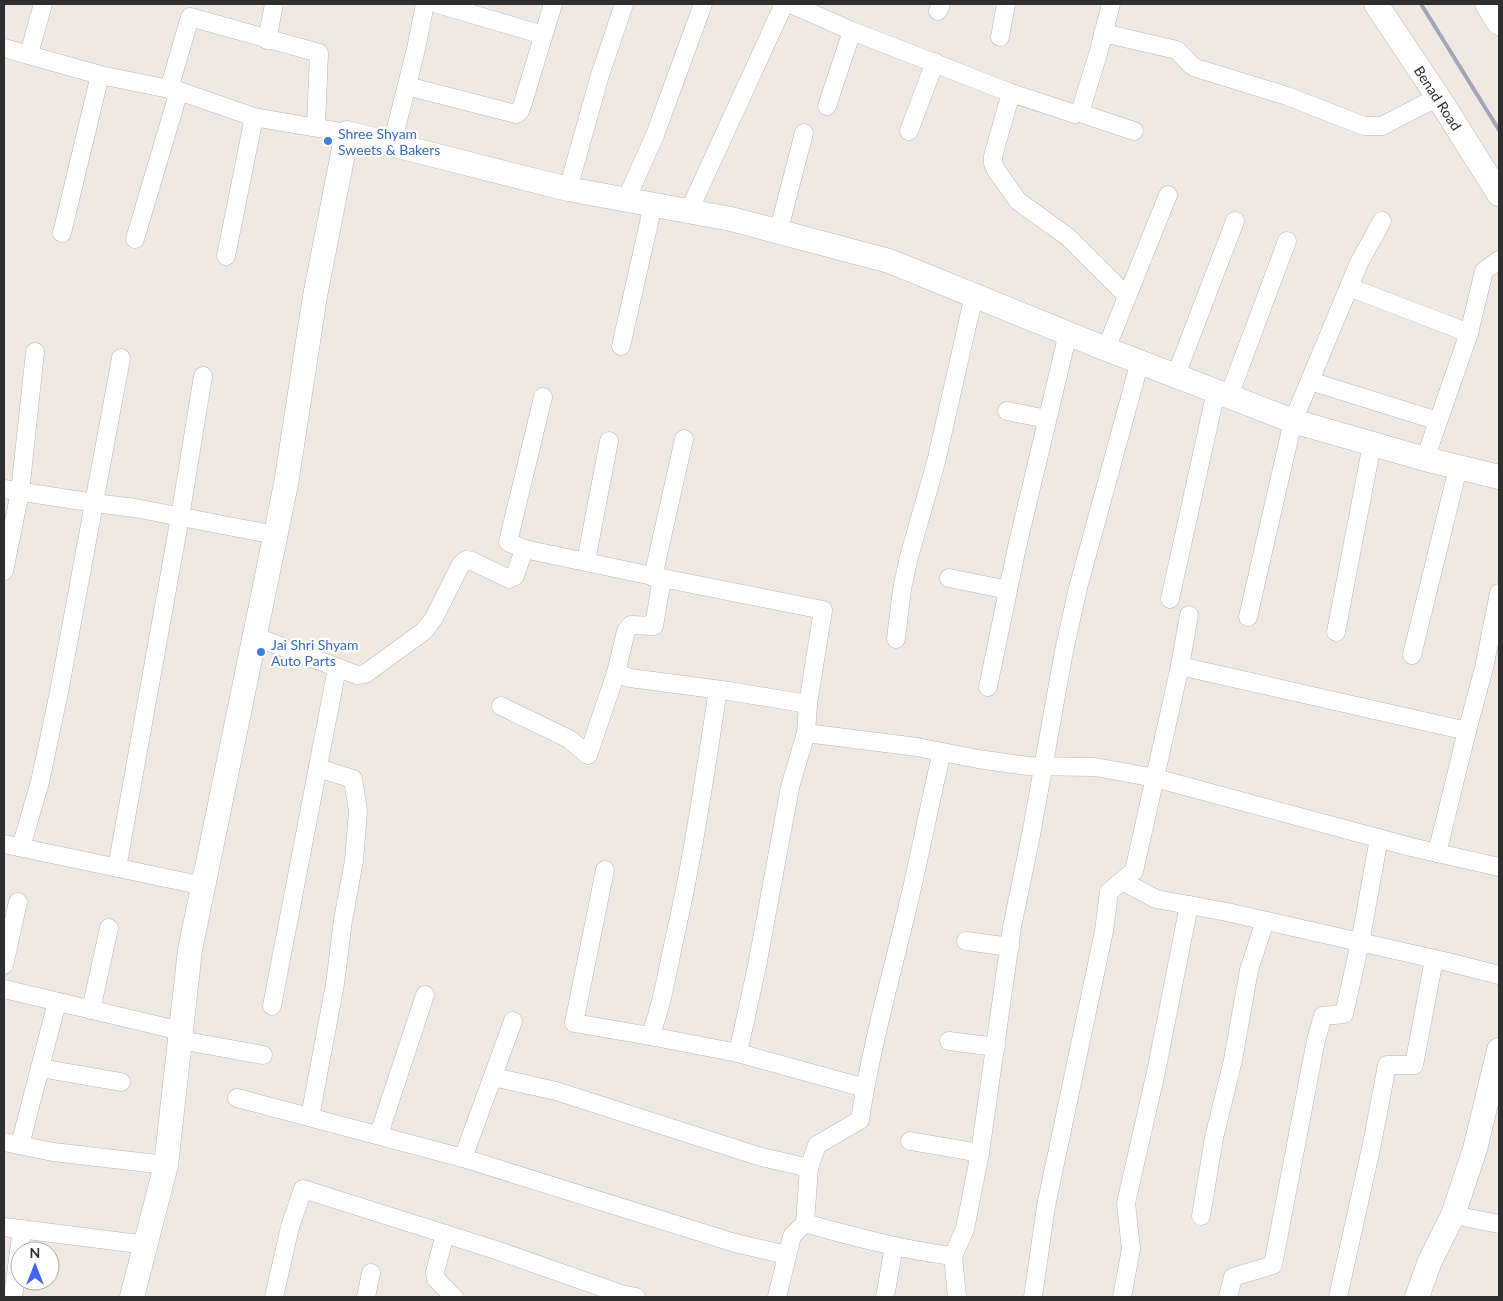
<svg xmlns="http://www.w3.org/2000/svg" width="1503" height="1301" font-family="Lato,sans-serif">
	<rect width="100%" height="100%" fill="#efe9e1"/>
	<g fill="none" stroke-linecap="round" stroke-linejoin="round">
		<g stroke="#b4b7c1" stroke-width="19">
			<g id="street">
				<path d="M438,4L543,35"/>
				<path d="M791,4L852,31L1011,93L1075,114L1081,109L1098,54L1111,4"/>
				<path d="M938,11L941,4"/>
				<path d="M1103,33L1177,50L1191,65L1196,68L1287,96L1364,126H1382L1438,97"/>
				<path d="M1000,37L1006,4"/>
				<path d="M267,40L274,4"/>
				<path d="M4,48L100,75L179,91L254,117L347,133"/>
				<path d="M29,54L43,4"/>
				<path d="M407,86L516,114L520,111L522,106L553,4"/>
				<path d="M169,89L190,17L319,53L316,127"/>
				<path d="M1011,93L993,156V163L996,170L1018,201L1068,237L1127,296"/>
				<path d="M827,106L852,31"/>
				<path d="M1077,112L1134,131"/>
				<path d="M909,131L935,62"/>
				<path d="M392,144L416,49L425,4"/>
				<path d="M568,189L600,75L624,4"/>
				<path d="M626,200L655,135L703,4"/>
				<path d="M689,211L784,4"/>
				<path d="M62,233L100,75"/>
				<path d="M778,233L804,133"/>
				<path d="M135,239L179,91"/>
				<path d="M226,256L254,117"/>
				<path d="M1349,287L1469,333"/>
				<path d="M621,346L653,205"/>
				<path d="M1106,349L1168,195"/>
				<path d="M1176,375L1235,221"/>
				<path d="M1310,381L1438,421"/>
				<path d="M1229,396L1287,241"/>
				<path d="M1007,411L1047,419"/>
				<path d="M1425,459L1469,333L1484,271L1499,260"/>
				<path d="M4,489L94,503L135,508L275,535"/>
				<path d="M524,549L508,542L543,397"/>
				<path d="M586,561L609,441"/>
				<path d="M4,571L20,492L35,352"/>
				<path d="M653,577L684,439"/>
				<path d="M662,578L823,610L808,704"/>
				<path d="M949,578L1008,590"/>
				<path d="M1170,599L1216,391"/>
				<path d="M1248,617L1293,421L1359,263L1382,221"/>
				<path d="M1336,632L1372,444"/>
				<path d="M256,637L357,675L365,674L424,631L434,618L461,564L466,560L472,561L509,579L515,576L524,549L662,578L654,626L631,625L626,631L616,673L630,678L729,691L808,704L806,733L917,747L978,759L1028,766L1095,767L1155,778L1411,847L1499,867"/>
				<path d="M896,639L902,589L909,557L936,462L974,295"/>
				<path d="M1412,655L1458,468"/>
				<path d="M1180,666L1189,615"/>
				<path d="M988,687L1017,547L1068,333"/>
				<path d="M501,706L569,739L588,755L616,673"/>
				<path d="M4,844L204,886"/>
				<path d="M21,847L40,782L59,692L121,358"/>
				<path d="M1437,853L1467,731L1484,668L1499,593"/>
				<path d="M117,868L180,517L203,376"/>
				<path d="M605,870L574,1023L650,1036C662,1006 667,973 674,941C693,858 705,774 718,690"/>
				<path d="M1122,881L1156,899L1227,912L1448,962L1499,975"/>
				<path d="M966,941L1010,947"/>
				<path d="M4,965L18,902"/>
				<path d="M4,989L181,1031"/>
				<path d="M272,1006L337,668"/>
				<path d="M91,1010L109,928"/>
				<path d="M650,1036L738,1053L757,966L790,787L806,733"/>
				<path d="M180,1040L263,1055"/>
				<path d="M949,1041L996,1047"/>
				<path d="M738,1053L865,1088"/>
				<path d="M40,1068L121,1082"/>
				<path d="M493,1077L556,1091L758,1156L809,1168L817,1145L860,1120C871,1045 892,974 909,901C921,851 930,801 942,752"/>
				<path d="M237,1098L463,1158L735,1243L787,1255"/>
				<path d="M310,1117L335,984L343,920L354,861L358,811L353,779L318,768"/>
				<path d="M379,1134L425,995"/>
				<path d="M910,1141L980,1153"/>
				<path d="M4,1142L53,1152L166,1165"/>
				<path d="M20,1145L57,1002"/>
				<path d="M463,1158L513,1021"/>
				<path d="M809,1168L805,1223C854,1237 903,1250 953,1256L957,1297"/>
				<path d="M1453,1215L1499,1224"/>
				<path d="M1201,1216L1214,1138L1233,1060L1249,970L1265,921"/>
				<path d="M4,1227L147,1245"/>
				<path d="M445,1234L435,1272L436,1279L454,1297"/>
				<path d="M953,1256L965,1229L980,1153L1012,927L1031,835L1064,651L1078,588L1140,361"/>
				<path d="M13,1297L22,1229"/>
				<path d="M274,1297L290,1227L303,1189L499,1251L621,1294L636,1297"/>
				<path d="M366,1297L371,1273"/>
				<path d="M777,1297L792,1236L805,1223"/>
				<path d="M885,1297L894,1246"/>
				<path d="M1033,1297L1046,1206L1104,931L1109,892L1134,871L1180,666L1467,731"/>
				<path d="M1122,1297L1131,1249L1126,1203L1156,1072L1189,905"/>
				<path d="M1228,1297L1233,1277L1273,1265L1316,1040L1323,1016L1344,1014L1360,943L1379,838"/>
				<path d="M1338,1297L1372,1144L1387,1065H1414L1434,959"/>
			</g>
		</g>
		<g stroke="#b4b7c1" stroke-width="25">
			<g id="secondary">
				<path d="M1376,4L1438,97L1499,194"/>
				<path d="M1487,4L1499,23"/>
				<path d="M132,1297L166,1165L190,950L286,484L315,296L347,133L568,189L731,219L889,261L1106,349L1293,421L1425,459L1499,477"/>
				<path d="M1417,1297L1430,1261L1453,1215L1475,1149L1499,1050"/>
			</g>
		</g>
		<use href="#street" stroke="#fff" stroke-width="18"/>
		<use href="#secondary" stroke="#fff" stroke-width="24"/>
		<path stroke="#a3a6b8" stroke-width="4" d="M1421,4L1499,130"/>
	</g>
	<g fill="#3f7fe0" stroke="#fff" stroke-width="2">
		<circle cx="328" cy="141" r="5"/>
		<circle cx="261" cy="652" r="5"/>
	</g>
	<g text-anchor="middle" dominant-baseline="central" stroke-width="4.5" stroke-linejoin="round" paint-order="stroke">
		<g font-size="14" fill="#2e2e2e" stroke="#fff">
			<text transform="translate(1438 98) rotate(57)">Benad Road</text>
		</g>
		<g font-size="14" fill="#366cbe" stroke="#fff" text-anchor="start">
			<text x="338" y="133">Shree Shyam<tspan x="338" dy="16">Sweets &amp; Bakers</tspan></text>
			<text x="271" y="644">Jai Shri Shyam<tspan x="271" dy="16">Auto Parts</tspan></text>
		</g>
	</g>
	<rect width="1503" height="1301" fill="none" stroke="#2e2e2e" stroke-width="10"/>
	<g transform="translate(35 1266)"><circle r="24" fill="#ffffff" stroke="#ababab"/>
	<path d="M0-4L9 19L0 12L-9 19Z" fill="#4264fb"/>
	<text y="-8" font-size="14" font-weight="bold" text-anchor="middle" fill="#2e2e2e">N</text>
	</g>
</svg>
